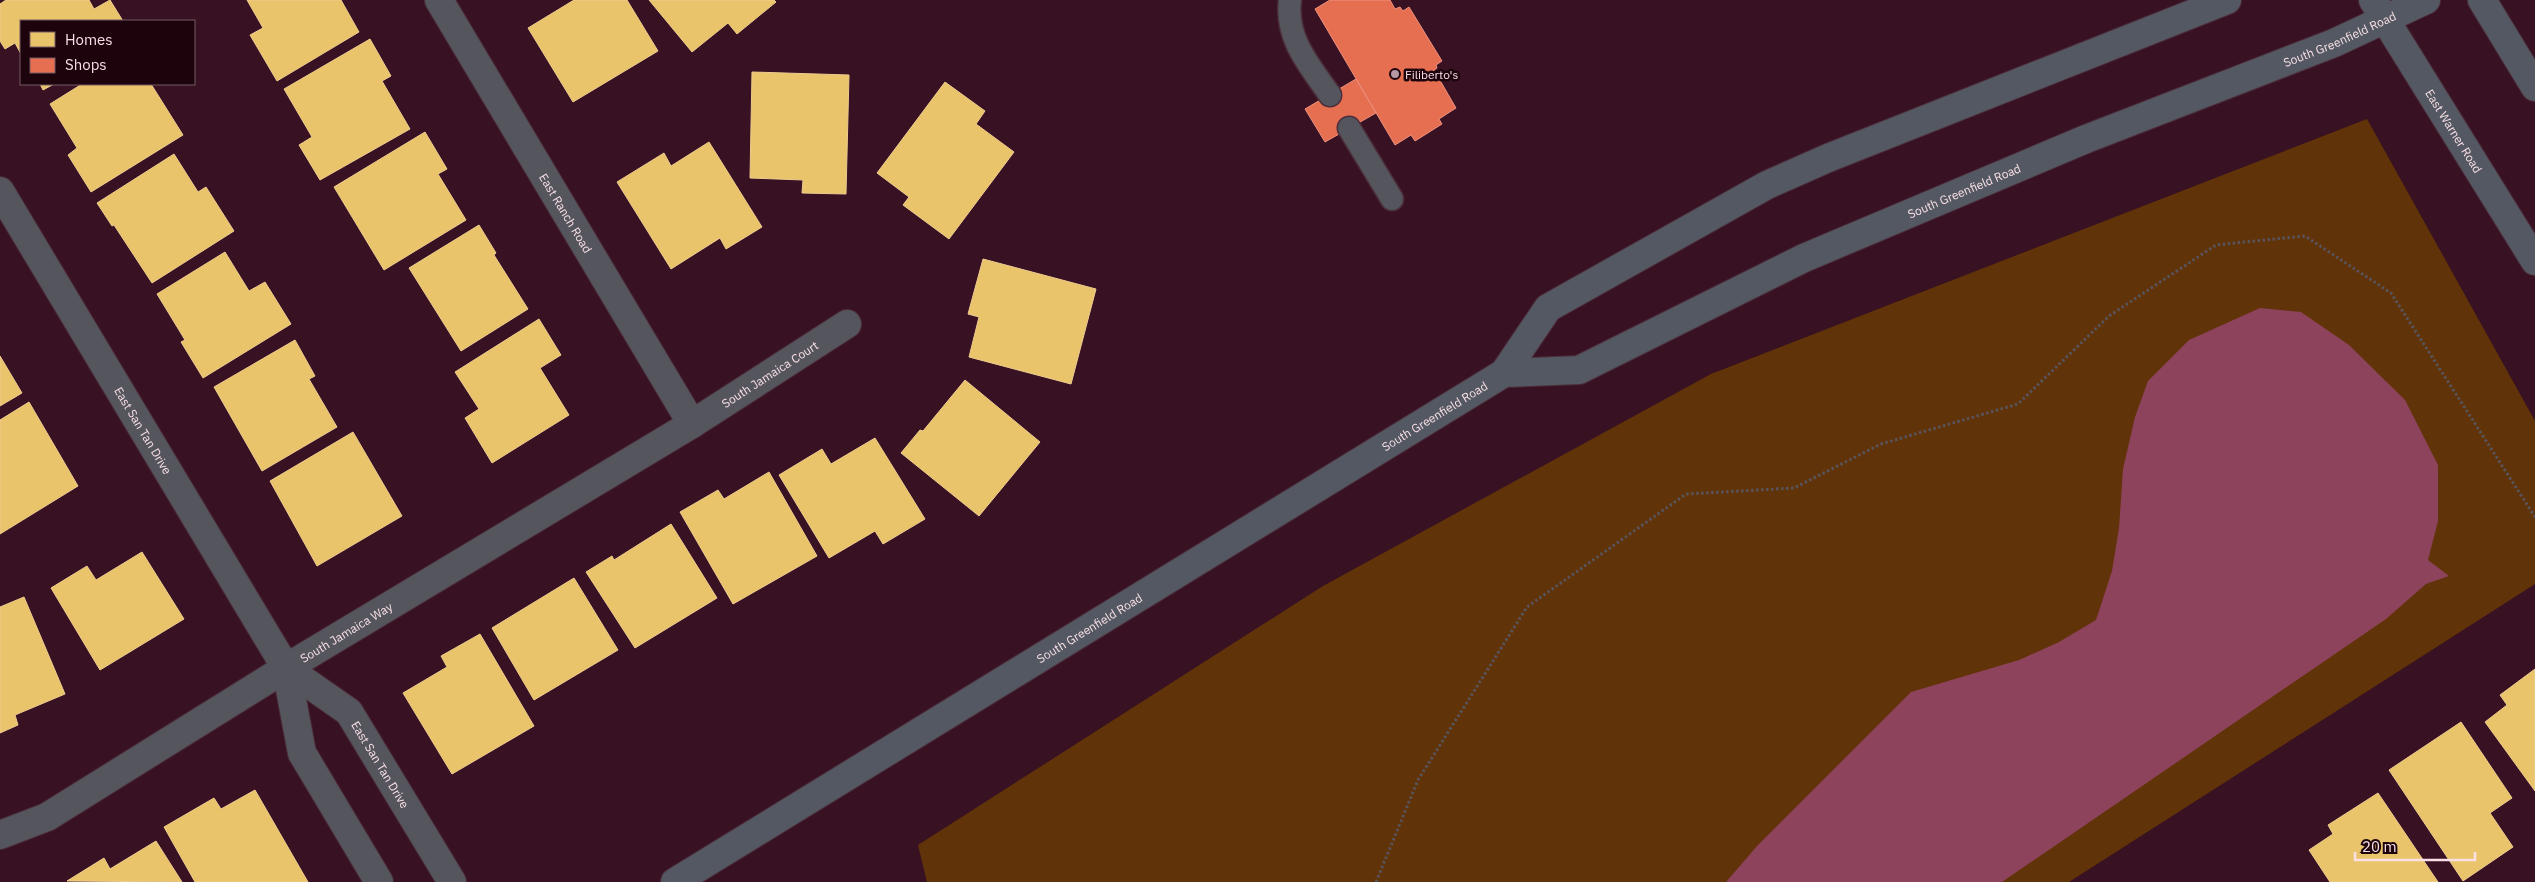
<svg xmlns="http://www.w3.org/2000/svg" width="2535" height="882" font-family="'IBM Plex Sans',sans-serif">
	<rect width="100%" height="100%" fill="#381223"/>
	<path fill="#613308" d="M2367,119L2535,421V584L2069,882H927L918,845L1323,586L1711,374Z"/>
	<path fill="#8d435c" d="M2260,308L2301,312L2349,345L2405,400L2438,465V521L2428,560L2449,576L2426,584L2386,619L2002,882H1726L1758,845L1911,692L2019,660L2059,642L2096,620L2112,571L2119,528L2123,469L2135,417L2148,381L2189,340Z"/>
	<g fill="#e9c46a" stroke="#eecc8f">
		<path d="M6,0H89L94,9L110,0L123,21H21V54L15,43L5,49L0,41V4Z"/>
		<path d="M247,0H341L359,32L277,81L250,35L263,28Z"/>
		<path d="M574,0H627L658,51L573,102L528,28Z"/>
		<path d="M649,0H774L776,2L737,34L728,23L692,52Z"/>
		<path d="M370,39L391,76L382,81L410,129L320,180L299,145L312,137L284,89Z"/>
		<path d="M752,72L849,75L846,194L802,193L803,180L750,178Z"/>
		<path d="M945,82L985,111L976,124L1014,152L949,239L903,205L909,197L877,173Z"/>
		<path d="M40,84H54L43,90Z"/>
		<path d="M82,84H151L183,135L91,192L68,155L77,148L50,104Z"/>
		<path d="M425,132L447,169L438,174L466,220L384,270L334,187Z"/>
		<path d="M709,142L762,227L726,249L720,238L671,269L617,182L664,153L671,166Z"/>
		<path d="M174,154L198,192L206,187L234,231L152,283L114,225L112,226L97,203Z"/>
		<path d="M479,225L496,253L494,255L528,309L461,351L409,268Z"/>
		<path d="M225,252L249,291L265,282L291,324L203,378L181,342L185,340L157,294Z"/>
		<path d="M983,259L1096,289L1071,384L969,357L979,317L968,314Z"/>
		<path d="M539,319L561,355L540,368L569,415L492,463L465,418L479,409L455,372Z"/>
		<path d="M295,340L315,376L309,379L337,427L262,471L214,387Z"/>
		<path d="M0,356L22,393L0,406Z"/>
		<path d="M965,380L1040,442L979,516L901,453L920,430L923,431Z"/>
		<path d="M29,402L78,486L0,534V420Z"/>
		<path d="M353,432L402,516L317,566L270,481Z"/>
		<path d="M875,438L925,519L883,544L875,531L829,558L779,475L822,449L831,464Z"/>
		<path d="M769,472L817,556L733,604L680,512L718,490L724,499Z"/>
		<path d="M671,524L717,598L635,648L586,572L612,556L614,560Z"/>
		<path d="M142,552L184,619L100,670L51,588L87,566L96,580Z"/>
		<path d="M574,578L618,650L534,700L492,628Z"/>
		<path d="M24,597L65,694L15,715L18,725L0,733V607Z"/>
		<path d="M480,634L534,726L452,774L403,693L447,667L441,656Z"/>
		<path d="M2535,669V791L2485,722L2507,705L2500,695Z"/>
		<path d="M2461,722L2512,798L2490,813L2513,847L2463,881L2389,770Z"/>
		<path d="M255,790L308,882H195L164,827L214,798L221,809Z"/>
		<path d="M2378,793L2438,882H2330L2309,850L2333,834L2328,825Z"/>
		<path d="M156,841L182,882L67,881L104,858L110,869Z"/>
	</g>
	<g fill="#e76f51" stroke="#ed917e">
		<path d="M1330,0H1390L1395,9L1400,7L1403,11L1409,7L1442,61L1436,65L1437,68L1434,70L1456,108L1439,119L1442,124L1415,141L1411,135L1395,145L1315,9Z"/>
		<path d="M1356,79L1376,113L1325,142L1305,109Z"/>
	</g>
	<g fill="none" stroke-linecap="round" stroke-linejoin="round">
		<g stroke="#4c2e3b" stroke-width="25">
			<g id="service">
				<path d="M1290,0C1285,38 1309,65 1330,95"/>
				<path d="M1349,128L1392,199"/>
			</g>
		</g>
		<g stroke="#4c2e3b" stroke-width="30">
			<g id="minor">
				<path id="s1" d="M439,0L692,424"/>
				<path id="s2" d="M0,191L286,668L302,753L379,882"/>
				<path id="s3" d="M286,668L349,712L452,882"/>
				<path id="s4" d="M0,835L47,817L286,668L692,424L847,324"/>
			</g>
		</g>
		<g stroke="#4c2e3b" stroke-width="30">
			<g id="secondary">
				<path id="s5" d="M2373,0L2535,261"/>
				<path d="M2482,0L2535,87"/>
				<path id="s6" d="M1504,373L1579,370L1804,258L2086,139L2334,43L2426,0"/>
				<path id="s7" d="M675,882L1504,373L1548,308L1767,185L1828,158L2227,0"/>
			</g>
		</g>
		<path stroke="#59535b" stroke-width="3" stroke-dasharray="2.5 2.5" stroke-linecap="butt" d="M1376,882L1418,780L1527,607L1686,494L1794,488L1881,444L2018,404L2109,316L2216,245L2305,236L2391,293L2535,517"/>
		<use href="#service" stroke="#55555e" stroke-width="22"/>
		<use href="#minor" stroke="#55555e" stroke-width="28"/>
		<use href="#secondary" stroke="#535862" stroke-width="28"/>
	</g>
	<circle fill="#b698a2" stroke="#1d030c" stroke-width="2" cx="1395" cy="74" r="5"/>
	<g text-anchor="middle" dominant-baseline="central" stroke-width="5" stroke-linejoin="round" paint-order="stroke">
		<g font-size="12" fill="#fae0e6" stroke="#1d030c">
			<text stroke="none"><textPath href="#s6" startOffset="905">South Greenfield Road</textPath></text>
			<text stroke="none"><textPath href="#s5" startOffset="154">East Warner Road</textPath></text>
			<text stroke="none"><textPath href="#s6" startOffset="500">South Greenfield Road</textPath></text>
			<text stroke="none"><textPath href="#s1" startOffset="248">East Ranch Road</textPath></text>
			<text stroke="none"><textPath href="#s4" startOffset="898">South Jamaica Court</textPath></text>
			<text stroke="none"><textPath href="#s7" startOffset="891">South Greenfield Road</textPath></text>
			<text stroke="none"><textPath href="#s2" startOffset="279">East San Tan Drive</textPath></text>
			<text stroke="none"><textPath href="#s7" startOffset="486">South Greenfield Road</textPath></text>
			<text stroke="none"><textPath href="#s4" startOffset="402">South Jamaica Way</textPath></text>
			<text stroke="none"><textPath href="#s3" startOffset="138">East San Tan Drive</textPath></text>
		</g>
		<g font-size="12" fill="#fae0e6" stroke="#1d030c" text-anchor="start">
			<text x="1405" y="74">Filiberto's</text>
		</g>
	</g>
	<rect x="20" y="20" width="175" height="65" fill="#1d030c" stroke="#755b63"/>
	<rect x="30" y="32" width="25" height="15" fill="#e9c46a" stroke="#755b63"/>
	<text x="65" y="45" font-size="15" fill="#fae0e6">Homes</text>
	<rect x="30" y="58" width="25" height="15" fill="#e76f51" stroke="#755b63"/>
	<text x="65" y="70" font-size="15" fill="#fae0e6">Shops</text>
	<path d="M2355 852v8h120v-8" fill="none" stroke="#fae0e6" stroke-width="2.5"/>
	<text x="2362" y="852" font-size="15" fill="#fae0e6" stroke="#1d030c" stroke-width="4" paint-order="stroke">20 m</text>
</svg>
